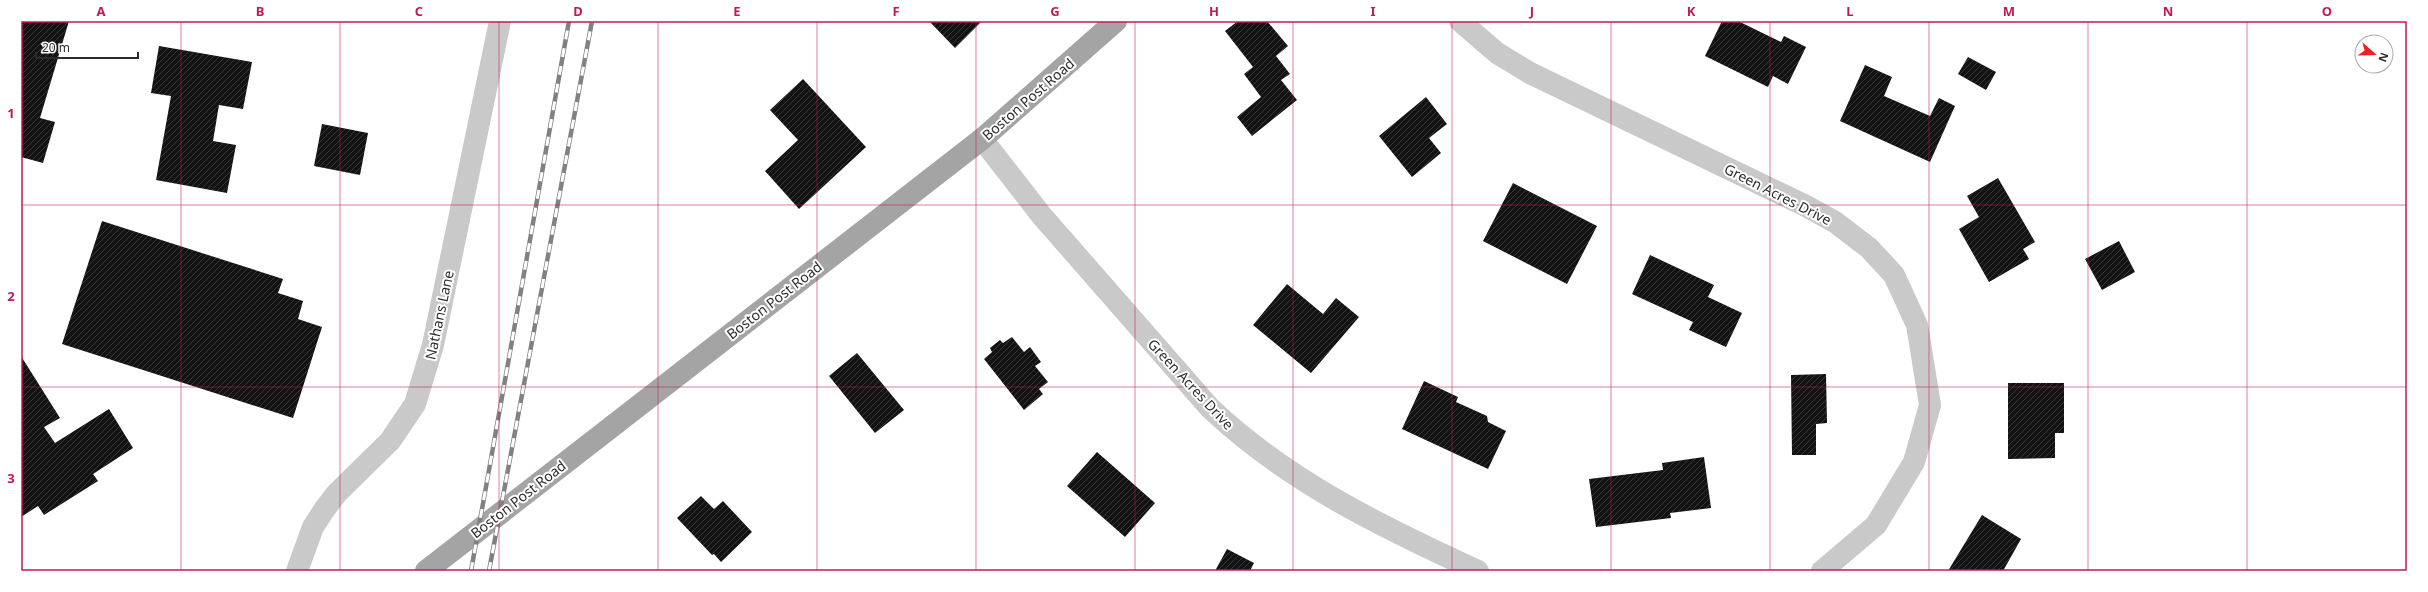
<svg xmlns="http://www.w3.org/2000/svg" width="2428" height="592" font-family="'Noto Sans',sans-serif">
	<defs>
		<pattern id="building-hatch" width="6" height="6" patternUnits="userSpaceOnUse"><rect width="6" height="6" fill="#131313"/><path d="M-1 1l2-2M0 6l6-6M5 7l2-2" fill="none" stroke="#363636"/></pattern>
	</defs>
	<rect width="100%" height="100%" fill="#fff"/>
	<g fill="url(#building-hatch)">
		<path d="M21,21H69L40,118L55,122L43,163L21,157Z"/>
		<path d="M929,21H982L955,48Z"/>
		<path d="M1238,21H1267L1288,46L1276,56L1290,74L1281,80L1297,100L1252,136L1237,117L1261,97L1244,74L1253,67L1225,31Z"/>
		<path d="M1722,21H1738L1781,42L1784,36L1806,47L1788,84L1773,76L1768,87L1705,56Z"/>
		<path d="M159,46L252,62L243,109L219,105L213,141L236,145L227,193L156,180L171,96L151,93Z"/>
		<path d="M1968,57L1996,72L1986,90L1958,74Z"/>
		<path d="M1865,65L1892,77L1884,96L1930,116L1939,98L1955,106L1930,162L1840,121Z"/>
		<path d="M803,79L866,147L799,209L765,171L798,140L770,110Z"/>
		<path d="M1426,97L1447,124L1429,138L1441,153L1412,177L1379,136Z"/>
		<path d="M322,124L368,133L360,175L314,166Z"/>
		<path d="M1998,178L2035,242L2023,249L2029,259L1989,282L1959,229L1979,217L1967,196Z"/>
		<path d="M1513,183L1597,226L1567,284L1483,241Z"/>
		<path d="M102,221L283,279L278,293L303,301L298,319L322,327L293,418L62,344Z"/>
		<path d="M2119,241L2135,272L2102,290L2085,259Z"/>
		<path d="M1650,255L1714,285L1708,297L1742,313L1726,347L1689,330L1693,322L1632,294Z"/>
		<path d="M1287,284L1323,314L1336,298L1359,317L1311,373L1253,325Z"/>
		<path d="M1012,337L1024,352L1030,347L1041,362L1035,366L1048,382L1039,389L1043,394L1024,410L984,359L992,352L990,348L1000,340L1003,343Z"/>
		<path d="M857,353L904,410L875,433L829,376Z"/>
		<path d="M21,356L60,418L44,427L55,443L109,409L133,448L93,474L98,481L44,515L38,506L21,517Z"/>
		<path d="M1826,374L1827,423L1816,424V455H1792L1791,375Z"/>
		<path d="M1424,381L1458,397L1456,402L1487,416L1488,422L1506,431L1488,469L1402,429Z"/>
		<path d="M2008,383H2064V433H2055V458L2008,459Z"/>
		<path d="M1097,452L1155,503L1125,537L1067,486Z"/>
		<path d="M1704,457L1711,508L1670,513L1671,518L1596,527L1589,479L1663,470L1662,463Z"/>
		<path d="M701,496L714,509L723,501L752,532L721,562L714,554L712,555L677,518Z"/>
		<path d="M1982,515L2021,539L2003,571H1948Z"/>
		<path d="M1227,549L1254,563L1250,571H1215Z"/>
	</g>
	<g fill="none" stroke-linecap="round" stroke-linejoin="round">
		<g stroke="#c9c9c9" stroke-width="22">
			<path d="M1460,21L1497,53L1530,73L1806,206L1835,222L1869,248L1894,275L1917,325L1930,405L1914,462L1876,525L1822,571"/>
			<path d="M982,139L1042,216L1210,408C1287,481 1382,527 1478,571"/>
			<path d="M297,571L313,527L324,510L337,493L390,441L415,404L433,345L500,21"/>
		</g>
		<path stroke="#a4a4a4" stroke-width="22" d="M426,571L982,139L1116,21"/>
		<g stroke="#818181" stroke-width="4.5">
			<g id="rail">
				<path d="M471,571L569,21"/>
				<path d="M489,571L592,21"/>
			</g>
		</g>
		<use href="#rail" stroke="#fff" stroke-width="3" stroke-dasharray="9" stroke-linecap="butt"/>
	</g>
	<path fill="none" stroke="#c2185b" stroke-width="1" stroke-opacity="0.55" d="M181,21V571M340,21V571M499,21V571M658,21V571M817,21V571M976,21V571M1135,21V571M1293,21V571M1452,21V571M1611,21V571M1770,21V571M1929,21V571M2088,21V571M2247,21V571M21,205H2407M21,387H2407"/>
	<g text-anchor="middle" dominant-baseline="central" stroke-width="4" stroke-linejoin="round" paint-order="stroke">
		<g font-size="14" fill="#2c2c2c" stroke="#fff">
			<text transform="translate(1028 99) rotate(-41)">Boston Post Road</text>
			<text transform="translate(1778 194) rotate(27)">Green Acres Drive</text>
			<text transform="translate(774 300) rotate(-38)">Boston Post Road</text>
			<text transform="translate(439 315) rotate(-78)">Nathans Lane</text>
			<text transform="translate(1191 384) rotate(47)">Green Acres Drive</text>
			<text transform="translate(518 499) rotate(-38)">Boston Post Road</text>
		</g>
	</g>
	<rect width="2428" height="592" fill="none" stroke="#ffffff" stroke-width="44"/>
	<g transform="translate(2374 54) rotate(110)"><circle r="19" fill="#ffffff" stroke="#ababab"/>
	<path d="M0-3L7 15L0 10L-7 15Z" fill="#f31e1f"/>
	<text y="-6" font-size="11" font-weight="bold" text-anchor="middle" fill="#2c2c2c">N</text>
	</g>
	<path d="M36 52v6h102v-6" fill="none" stroke="#2c2c2c" stroke-width="2"/>
	<text x="42" y="52" font-size="12" fill="#2c2c2c" stroke="#ffffff" stroke-width="3" paint-order="stroke">20 m</text>
	<rect x="22" y="22" width="2384" height="548" fill="none" stroke="#c2185b" stroke-width="1.5"/>
	<g font-size="13" text-anchor="middle" font-weight="bold" fill="#c2185b">
		<text x="101" y="16">A</text>
		<text x="260" y="16">B</text>
		<text x="419" y="16">C</text>
		<text x="578" y="16">D</text>
		<text x="737" y="16">E</text>
		<text x="896" y="16">F</text>
		<text x="1055" y="16">G</text>
		<text x="1214" y="16">H</text>
		<text x="1373" y="16">I</text>
		<text x="1532" y="16">J</text>
		<text x="1691" y="16">K</text>
		<text x="1850" y="16">L</text>
		<text x="2009" y="16">M</text>
		<text x="2168" y="16">N</text>
		<text x="2327" y="16">O</text>
		<text x="11" y="118">1</text>
		<text x="11" y="301">2</text>
		<text x="11" y="483">3</text>
	</g>
</svg>
